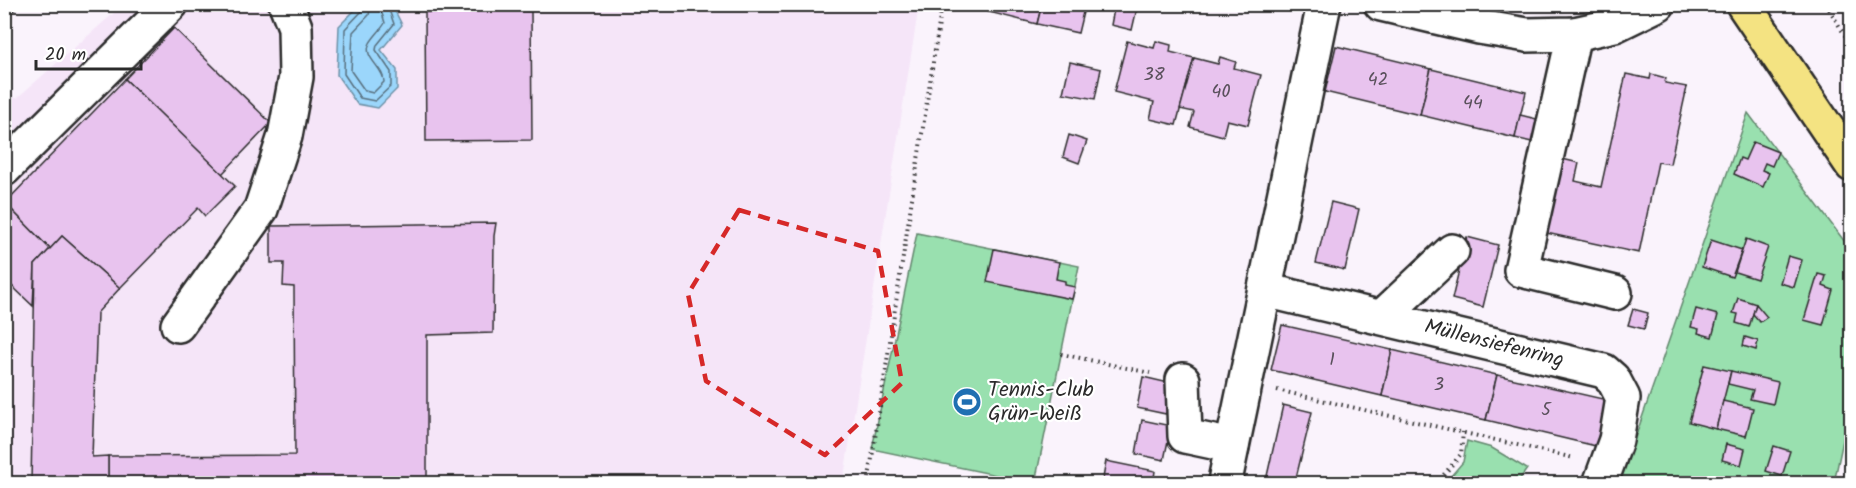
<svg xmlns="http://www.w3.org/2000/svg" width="1856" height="488" font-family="Kalam,sans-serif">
	<rect width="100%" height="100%" fill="#faf3fc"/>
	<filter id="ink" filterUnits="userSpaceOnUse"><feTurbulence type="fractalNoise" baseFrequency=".0167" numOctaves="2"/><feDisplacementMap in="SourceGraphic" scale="12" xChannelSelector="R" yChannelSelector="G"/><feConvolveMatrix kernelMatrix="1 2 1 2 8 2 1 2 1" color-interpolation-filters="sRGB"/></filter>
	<g filter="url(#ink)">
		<path fill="#f5e5f8" d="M123,5H919L843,483H5L4,96L17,98Z"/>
		<g fill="#99e0af" stroke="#62866d" stroke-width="1.5">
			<path d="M1748,113L1851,250V402L1834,483L1619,484Z"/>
			<path d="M917,233L1079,266L1035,483L872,449Z"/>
			<path d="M1467,441L1492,448L1527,469L1517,483H1445L1463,462Z"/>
		</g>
		<path fill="#9bd6fb" stroke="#6e92a8" stroke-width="1.5" d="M360,5H392L402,25L381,50L397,70V89L378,108L357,104L337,75L339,26Z"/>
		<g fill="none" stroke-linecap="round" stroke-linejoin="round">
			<g stroke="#586f7e" stroke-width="1.5">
				<path d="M364,4L363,10L345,29L344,74L360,98L375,101L391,86V72L376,50L377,45L394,24L387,4"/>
				<path d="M371,4L369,15L353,32L351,71L365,91L373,93L384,82C384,67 362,58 370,43C374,36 381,30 385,23L379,4"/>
			</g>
		</g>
		<g fill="#e8c3ee" stroke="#2b2b2b" stroke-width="1.5">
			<path d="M4,4H22L4,17Z"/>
			<path d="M448,4H497V11H531L532,140L426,141L425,12H448Z"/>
			<path d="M982,4H1042L1037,24L981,10Z"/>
			<path d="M1042,4H1085L1078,33L1037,24Z"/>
			<path d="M1115,4H1138L1132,30L1111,25Z"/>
			<path d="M174,28L271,123L222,174L125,79Z"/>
			<path d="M1127,41L1154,48L1156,41L1171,45L1170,52L1194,58L1176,125L1150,119L1154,102L1114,92Z"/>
			<path d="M1336,46L1431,69L1420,115L1325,92Z"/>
			<path d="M1220,57L1236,62L1234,68L1261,75L1248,125L1227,120L1223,136L1190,127L1194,112L1180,109L1194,58L1218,64Z"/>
			<path d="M1070,62L1101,69L1095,99L1063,93Z"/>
			<path d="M1431,69L1526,92L1515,138L1420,115Z"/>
			<path d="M1626,74L1650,79L1651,74L1666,78L1665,83L1687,87L1670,164L1658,162L1639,253L1537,231L1554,157L1579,163L1575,181L1601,187Z"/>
			<path d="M125,79L235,186L205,216L198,208L120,288L62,236L50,249L5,203Z"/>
			<path d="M1520,115L1541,120L1536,143L1515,138Z"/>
			<path d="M1069,135L1087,141L1079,163L1063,157Z"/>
			<path d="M1753,142L1778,152L1772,166L1765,163L1762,170L1769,173L1763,187L1734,174L1740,158L1745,160Z"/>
			<path d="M1331,202L1359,209L1345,270L1316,263Z"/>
			<path d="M5,203L50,249L35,265L33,306L12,286L4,294Z"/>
			<path d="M496,223L494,236L493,333L427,335V484H108V456L295,455L294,287L283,286L284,263H271V226Z"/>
			<path d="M62,236L120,288L97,313L92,457L108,456V484H31L35,265Z"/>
			<path d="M1467,237L1498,245L1483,307L1452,299Z"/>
			<path d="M1746,239L1768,247L1757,279L1735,272Z"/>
			<path d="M1711,240L1742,250L1732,277L1702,267Z"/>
			<path d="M994,249L1059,262L1056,279L1065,281V285L1075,287L1072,299L987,282Z"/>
			<path d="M1788,256L1802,260L1794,287L1780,283Z"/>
			<path d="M1818,274L1826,276L1823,286L1833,290L1823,325L1804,320Z"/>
			<path d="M1738,298L1756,304L1749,327L1736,323L1738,314L1733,313Z"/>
			<path d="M1756,304L1767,317L1760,322L1753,314Z"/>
			<path d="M1633,309L1648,313L1644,329L1628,325Z"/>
			<path d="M1696,309L1718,315L1712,337L1698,333L1699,329L1691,327Z"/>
			<path d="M1282,325L1392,350L1382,396L1271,370Z"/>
			<path d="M1745,337L1758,341L1756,350L1743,346Z"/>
			<path d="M1392,350L1497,375L1486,420L1382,396Z"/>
			<path d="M1704,365L1731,371L1716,429L1689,422Z"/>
			<path d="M1731,371L1778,382L1773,404L1750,399L1753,390L1728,384Z"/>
			<path d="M1497,375L1607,400L1596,446L1486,420Z"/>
			<path d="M1143,377L1173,384L1166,414L1137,408Z"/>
			<path d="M1723,401L1753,408L1746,436L1716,429Z"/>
			<path d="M1283,405L1312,412L1295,482L1267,476Z"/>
			<path d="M1142,420L1171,426L1164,460L1136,454Z"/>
			<path d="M1726,444L1745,449L1741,465L1722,460Z"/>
			<path d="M1774,446L1790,451L1782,476L1766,471Z"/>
			<path d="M1106,461L1155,471L1153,484H1102Z"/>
		</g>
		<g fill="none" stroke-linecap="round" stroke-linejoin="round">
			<g stroke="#2b2b2b" stroke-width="38">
				<g id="minor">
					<path d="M1381,4L1479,27L1527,35L1574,34L1615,25L1658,4"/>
					<path d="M1574,34L1521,270L1615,293"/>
					<path d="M4,169L171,4"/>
					<path d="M1265,290L1604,371L1613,379L1623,398L1616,440L1600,484"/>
					<path d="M1382,317L1452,251"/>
					<path d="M178,325L261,209L285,136L296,77L295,27L286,4"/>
					<path d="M1183,380L1185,436L1232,446"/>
					<path d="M1227,484L1226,476L1324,4"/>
				</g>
			</g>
			<g stroke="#2b2b2b" stroke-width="38">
				<path id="major" d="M1743,4L1852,165"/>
			</g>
			<g stroke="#2b2b2b" stroke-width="4" stroke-dasharray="1.5 4.5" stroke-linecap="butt">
				<path d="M1826,4L1852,47"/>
				<path d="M1061,354L1150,373"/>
				<path d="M1277,390L1574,458"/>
				<path d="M868,484L942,4"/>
				<path d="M1436,484L1461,454L1463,432"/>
			</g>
			<use href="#minor" stroke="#fff" stroke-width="33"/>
			<use href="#major" stroke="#f4e382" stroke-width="33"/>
		</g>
	</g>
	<path fill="none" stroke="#d62828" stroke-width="4.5" stroke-dasharray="12 8" stroke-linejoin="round" d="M739,210L878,251L902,383L825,455L706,381L688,294Z"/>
	<defs>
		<g id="stadium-disc" transform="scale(1.5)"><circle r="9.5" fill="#1f6fb2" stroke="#fff"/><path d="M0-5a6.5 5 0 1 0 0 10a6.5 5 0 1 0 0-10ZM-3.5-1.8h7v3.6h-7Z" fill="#fff"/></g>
	</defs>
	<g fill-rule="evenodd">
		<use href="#stadium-disc" x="967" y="402"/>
	</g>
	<g text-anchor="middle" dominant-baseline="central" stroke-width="4.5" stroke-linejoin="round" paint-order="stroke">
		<g font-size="18" fill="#5a515c">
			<text x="1154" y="75">38</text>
			<text x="1378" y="80">42</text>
			<text x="1221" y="92">40</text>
			<text x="1473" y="103">44</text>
			<text x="1332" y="360">1</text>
			<text x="1439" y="385">3</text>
			<text x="1546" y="410">5</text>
		</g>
		<g font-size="21" fill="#2b2b2b" stroke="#fff">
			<text transform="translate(1494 344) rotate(14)">Müllensiefenring</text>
		</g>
		<g font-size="21" fill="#2b2b2b" stroke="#fff" text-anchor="start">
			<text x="988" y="390">Tennis-Club<tspan x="988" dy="24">Grün-Weiß</tspan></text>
		</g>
	</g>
	<rect width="1856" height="488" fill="none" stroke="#fff" stroke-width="24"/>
	<rect x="12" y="12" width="1832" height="464" fill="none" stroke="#2b2b2b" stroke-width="2" filter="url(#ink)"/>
	<path d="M36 60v9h105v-9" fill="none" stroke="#2b2b2b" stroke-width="3"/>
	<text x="45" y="60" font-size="18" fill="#2b2b2b" stroke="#ffffff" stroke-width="4.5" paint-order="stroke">20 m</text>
</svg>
